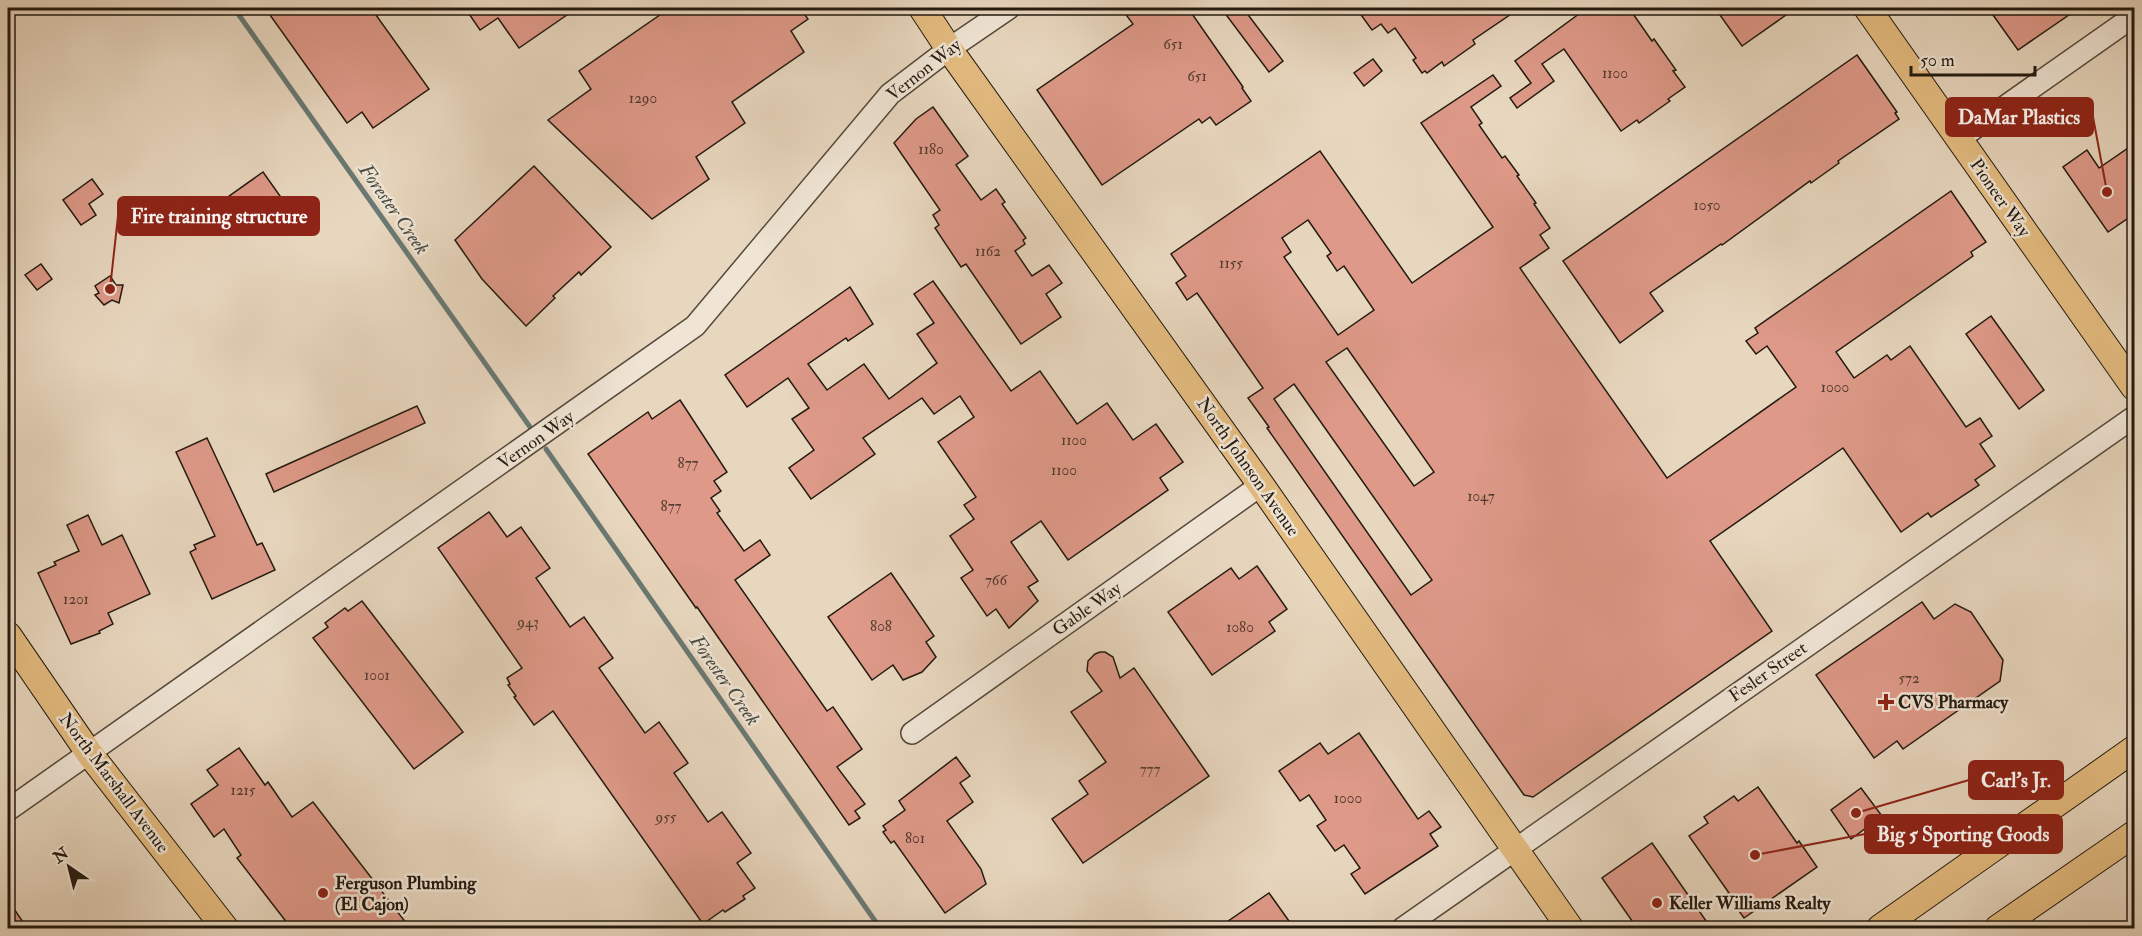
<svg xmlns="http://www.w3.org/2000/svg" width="2142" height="936" font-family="'IM FELL Double Pica',serif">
	<rect width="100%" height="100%" fill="#e8d7bf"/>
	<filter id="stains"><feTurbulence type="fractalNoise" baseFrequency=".00333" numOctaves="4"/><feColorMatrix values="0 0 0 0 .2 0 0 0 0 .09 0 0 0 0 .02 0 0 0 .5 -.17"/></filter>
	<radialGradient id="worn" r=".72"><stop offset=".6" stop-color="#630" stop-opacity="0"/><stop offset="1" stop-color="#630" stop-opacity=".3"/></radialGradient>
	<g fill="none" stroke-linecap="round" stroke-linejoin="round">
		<g stroke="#697973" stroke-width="5">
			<path d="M234,8L530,427"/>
			<path d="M546,449L880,928"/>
		</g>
	</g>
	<g fill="#de9988" stroke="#231a10" stroke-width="1.5" fill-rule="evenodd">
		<path d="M265,8H371L429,89L373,128L362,112L347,123Z"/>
		<path d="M465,8H577L519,48L498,18L480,30Z"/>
		<path d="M670,8H800L808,19L791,31L804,52L732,102L745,123L696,157L709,179L652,219L548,120L591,89L579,71Z"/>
		<path d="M1121,8H1188L1243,87L1242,88L1251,101L1216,125L1210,117L1202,123L1199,119L1102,185L1037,90L1133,24Z"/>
		<path d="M1221,8H1243L1283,61L1269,72Z"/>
		<path d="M1356,8H1520L1473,40L1475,44L1444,66L1442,62L1427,73L1425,71L1422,73L1413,60L1416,58L1395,28L1388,33L1381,24L1372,30Z"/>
		<path d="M1587,8H1629L1652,41L1654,39L1676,70L1673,71L1685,87L1668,99L1670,101L1639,123L1637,120L1621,131L1564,49L1542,64L1554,81L1517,108L1510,98L1531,83L1515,61Z"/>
		<path d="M1715,8H1796L1742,46Z"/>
		<path d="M1988,8H2079L2018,50Z"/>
		<path d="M1857,55L1897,112L1895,113L1899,119L1838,161L1839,163L1811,183L1810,181L1722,245L1721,244L1650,293L1663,311L1620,343L1563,261Z"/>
		<path d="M1373,59L1382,71L1364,86L1354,73Z"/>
		<path d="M1493,75L1501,86L1471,107L1482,123L1479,125L1502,158L1505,156L1519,175L1517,176L1536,203L1534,204L1550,228L1540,235L1549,248L1520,268L1667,478L1796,387L1767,346L1756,354L1746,341L1758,333L1755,328L1951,191L1986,242L1971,252L1973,256L1836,352L1854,378L1887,355L1891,360L1910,346L1966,427L1980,418L1992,436L1980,444L1995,466L1975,480L1979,485L1931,517L1928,513L1901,532L1843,448L1710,541L1772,631L1533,797L1524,795L1267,428L1269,427L1248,398L1263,388L1197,293L1187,300L1176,283L1186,276L1171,254L1320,151L1412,283L1493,227L1421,123ZM1308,220L1331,253L1327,256L1337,271L1344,266L1374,310L1338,335L1284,257L1291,252L1282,238ZM1347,348L1434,472L1414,486L1326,362ZM1294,384L1432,580L1411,595L1274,399Z"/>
		<path d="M933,107L968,156L956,165L981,200L996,189L1005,202L1002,204L1026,238L1023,240L1025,244L1015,251L1032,276L1049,265L1062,283L1046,294L1061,317L1021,344L966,264L961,267L935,228L939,225L933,215L940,210L894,143L916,119Z"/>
		<path d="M2134,144V214L2108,232L2063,167L2087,150L2099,168Z"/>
		<path d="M534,166L611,247L581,275L579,272L553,296L555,298L526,326L482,279L455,240Z"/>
		<path d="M263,172L285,203L244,232L232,216L228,219L218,204Z"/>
		<path d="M92,179L103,194L89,204L96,215L81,225L63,200Z"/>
		<path d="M41,264L52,279L37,290L25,275Z"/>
		<path d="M110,276L116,285H123L119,303L112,300L104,305L95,295L99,293L95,286Z"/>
		<path d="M933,281L1011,391L1040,371L1077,424L1107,403L1133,440L1156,424L1183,462L1160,478L1168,490L1068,560L1041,521L1011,542L1038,581L1028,587L1038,601L1009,628L996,609L987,616L961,578L973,570L950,536L974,519L964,505L976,497L938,442L974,417L960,396L934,414L922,398L863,438L875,454L811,499L789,468L814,450L792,419L809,408L788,378L747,407L725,375L850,287L873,324L848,341L846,338L808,364L827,390L864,364L889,399L937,363L917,334L934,323L914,294Z"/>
		<path d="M1991,316L2044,390L2019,409L1966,334Z"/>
		<path d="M680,400L727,472L714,481L721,491L711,498L720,511L717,513L744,551L760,540L770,555L735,580L827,711L833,707L862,749L837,767L865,804L855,811L860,818L849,825L697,607L696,608L588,454L648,412L652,419Z"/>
		<path d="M417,406L425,423L274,492L266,474Z"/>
		<path d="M207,438L257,545L262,543L275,570L212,599L190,552L196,549L194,545L215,536L176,452Z"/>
		<path d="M489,512L507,537L521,527L550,568L536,578L570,627L584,617L613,658L599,668L645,733L659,722L688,763L674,773L708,822L722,812L751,853L737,863L755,888L743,896L745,899L725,912L723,910L703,924L553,711L534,725L514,697L516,696L508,685L510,684L507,678L522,668L438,548Z"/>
		<path d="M88,515L102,545L122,535L150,594L108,613L113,624L99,631L100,633L71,644L38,573L56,565L54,562L79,551L67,525Z"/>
		<path d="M1257,566L1287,609L1269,622L1275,631L1212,675L1168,612L1231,568L1239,579Z"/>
		<path d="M891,573L934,636L926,642L936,657L922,672L903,680L893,665L872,680L828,617Z"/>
		<path d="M362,601L463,732L414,769L313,638L328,627L325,623L345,608L348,611Z"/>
		<path d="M1922,602L1934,619L1955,604L1971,612L2003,660L2000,681L1903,749L1897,741L1874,758L1816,675Z"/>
		<path d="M1100,652H1105L1113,657L1120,678L1134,668L1209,776L1083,863L1052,819L1088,794L1079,781L1106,762L1071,712L1102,691L1087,671L1088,661L1095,654Z"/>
		<path d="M1359,733L1418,819L1429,811L1441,827L1430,834L1438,846L1365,894L1351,874L1360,868L1344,845L1335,851L1317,826L1326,820L1309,795L1300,801L1279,771L1320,743L1328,754Z"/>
		<path d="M239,748L265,785L268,782L292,817L313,802L410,928H291L237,858L241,855L224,829L214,837L191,804L218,785L207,770Z"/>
		<path d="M956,757L970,776L960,783L973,802L947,821L981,869L986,884L945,913L894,841L891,843L883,832L886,830L883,826L905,810L899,801Z"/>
		<path d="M1758,787L1797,843L1799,841L1817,867L1744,918L1727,894L1729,893L1689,836L1708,823L1704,817L1734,796L1738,801Z"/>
		<path d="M1861,788L1882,816L1851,839L1831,810Z"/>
		<path d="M1652,843L1711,928H1637L1602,878Z"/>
		<path d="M1269,893L1294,928H1218Z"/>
		<path d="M8,900L27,928H8Z"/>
	</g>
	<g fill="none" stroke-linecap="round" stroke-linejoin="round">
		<g stroke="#54493c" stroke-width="24">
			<g id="minor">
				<path d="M1959,139L2134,16"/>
				<path d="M912,733L1261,485"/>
				<path d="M8,810L695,326L890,94L949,49L1009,8"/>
				<path d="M1403,928L2134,417"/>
			</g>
		</g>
		<g stroke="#231a10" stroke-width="28">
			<g id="major">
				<path d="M922,8L949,49L1261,485L1570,928"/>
				<path d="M1867,8L2134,387"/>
				<path d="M8,635L89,753L225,928"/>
				<path d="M1880,928L2134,749"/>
				<path d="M1998,928L2134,834"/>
			</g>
		</g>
		<use href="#minor" stroke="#f0e5d5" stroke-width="21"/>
		<use href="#major" stroke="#e4bc80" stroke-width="26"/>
	</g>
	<g fill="#8f2418" stroke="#f0e5d5" stroke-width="2">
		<path d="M1883 693h6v6h6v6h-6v6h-6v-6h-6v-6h6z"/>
		<circle cx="323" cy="893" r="6"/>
		<circle cx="1657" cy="903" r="6"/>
	</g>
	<g text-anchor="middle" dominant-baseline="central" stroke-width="5" stroke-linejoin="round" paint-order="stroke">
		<g font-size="15" fill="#523a2e">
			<text x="1173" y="44">651</text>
			<text x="1615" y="73">1100</text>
			<text x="1197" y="76">651</text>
			<text x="643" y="98">1290</text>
			<text x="931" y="149">1180</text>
			<text x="1707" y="205">1050</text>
			<text x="988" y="251">1162</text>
			<text x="1231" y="263">1155</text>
			<text x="1835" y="387">1000</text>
			<text x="1074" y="440">1100</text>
			<text x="688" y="463">877</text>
			<text x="1064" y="470">1100</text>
			<text x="1481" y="496">1047</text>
			<text x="671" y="506">877</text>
			<text x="996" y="580">766</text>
			<text x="76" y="599">1201</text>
			<text x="528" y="622">943</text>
			<text x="881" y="626">808</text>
			<text x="1240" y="627">1080</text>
			<text x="377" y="675">1001</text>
			<text x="1909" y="678">572</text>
			<text x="1150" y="769">777</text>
			<text x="243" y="790">1215</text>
			<text x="1348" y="798">1000</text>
			<text x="666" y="817">955</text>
			<text x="915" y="838">801</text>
		</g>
		<g font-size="18" fill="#231a10" stroke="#f0e5d5">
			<text transform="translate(924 70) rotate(-38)">Vernon Way</text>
			<text transform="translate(2000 198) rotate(55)">Pioneer Way</text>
			<text transform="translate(536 440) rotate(-35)">Vernon Way</text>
			<text transform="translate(1248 467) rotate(55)">North Johnson Avenue</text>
			<text transform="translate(1087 609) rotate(-35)">Gable Way</text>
			<text transform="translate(1768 672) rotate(-35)">Fesler Street</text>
			<text transform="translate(114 783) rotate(53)">North Marshall Avenue</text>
		</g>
		<g font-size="18" font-weight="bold" fill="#231a10" stroke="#f0e5d5" text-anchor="start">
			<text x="1898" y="702">CVS Pharmacy</text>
			<text x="335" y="883">Ferguson Plumbing<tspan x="335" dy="21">(El Cajon)</tspan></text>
			<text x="1669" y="903">Keller Williams Realty</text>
		</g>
		<g font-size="20" font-style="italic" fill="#464a42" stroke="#f0e5d5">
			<text transform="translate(394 209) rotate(55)">Forester Creek</text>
			<text transform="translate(725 680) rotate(55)">Forester Creek</text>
		</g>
	</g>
	<path fill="none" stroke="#8f2418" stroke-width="2" d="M2107 192L2093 117M110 289L118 216M1856 813L1969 780M1755 855L1865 834"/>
	<g fill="#8f2418" stroke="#f0e5d5" stroke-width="2">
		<circle cx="2107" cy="192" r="6"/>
		<circle cx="110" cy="289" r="6"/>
		<circle cx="1856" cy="813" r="6"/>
		<circle cx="1755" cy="855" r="6"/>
	</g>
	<g fill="#8f2418" stroke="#8f2418" stroke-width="2">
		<rect x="1946" y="98" width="147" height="38" rx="6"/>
		<rect x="118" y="197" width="201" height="38" rx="6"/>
		<rect x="1969" y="761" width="94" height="38" rx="6"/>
		<rect x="1865" y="815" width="197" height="38" rx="6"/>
	</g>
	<g font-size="20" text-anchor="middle" font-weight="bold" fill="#fff">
		<text x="2019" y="124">DaMar Plastics</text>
		<text x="219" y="223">Fire training structure</text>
		<text x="2016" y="787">Carl's Jr.</text>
		<text x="1963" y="841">Big 5 Sporting Goods</text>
	</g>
	<rect width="2142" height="936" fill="none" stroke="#e8d7bf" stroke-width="30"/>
	<rect x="9" y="9" width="2124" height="918" fill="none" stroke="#231a10" stroke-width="3"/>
	<rect x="15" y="15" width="2112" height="906" fill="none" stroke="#231a10" stroke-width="1.5"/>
	<g transform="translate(69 867) rotate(325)" stroke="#f0e5d5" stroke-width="4.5" paint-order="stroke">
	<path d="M0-4.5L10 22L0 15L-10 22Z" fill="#231a10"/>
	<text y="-9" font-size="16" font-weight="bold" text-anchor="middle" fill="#231a10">N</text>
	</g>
	<path d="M1911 66v9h124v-9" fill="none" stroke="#231a10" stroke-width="3"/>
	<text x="1920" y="66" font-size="18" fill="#231a10" stroke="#f0e5d5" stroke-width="4.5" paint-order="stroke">50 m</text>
	<rect width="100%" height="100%" filter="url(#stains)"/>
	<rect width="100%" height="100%" fill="url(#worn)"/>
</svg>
